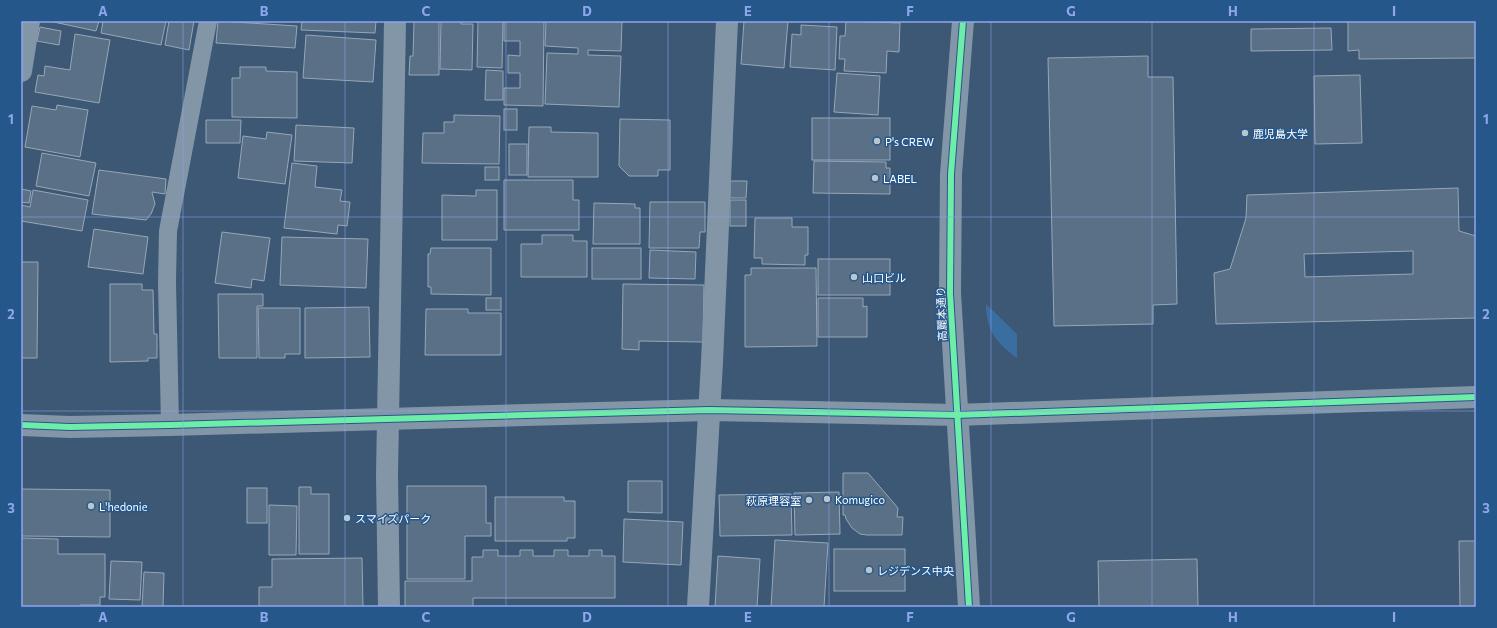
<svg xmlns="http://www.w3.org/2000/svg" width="1497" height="628" font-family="Commissioner,'Noto Sans JP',sans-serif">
	<rect width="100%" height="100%" fill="#3c5874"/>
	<path fill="#3b6ea0" d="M986,304L1017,334V358C996,343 986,330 986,304Z"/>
	<g fill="#5a7086" stroke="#97a7b7" fill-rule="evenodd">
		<path d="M49,21H99L96,31Z"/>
		<path d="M103,21H166L161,45L101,33Z"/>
		<path d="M169,21H194L189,50L165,45Z"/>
		<path d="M218,21L297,26L295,48L216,43Z"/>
		<path d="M302,21H376L375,33L301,30Z"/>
		<path d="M414,21H439V75H409L410,56H413Z"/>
		<path d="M441,21H462L461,24H473L472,70L440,69Z"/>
		<path d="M478,21H503L502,68L477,67Z"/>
		<path d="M504,21H544L543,106L504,105V88H520V73H508V55L520,56V41H504Z"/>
		<path d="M546,21H622L621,51L588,50V55L621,56L619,107L545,104L547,53L578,54V48L545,46Z"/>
		<path d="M744,21H788L784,68L741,64Z"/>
		<path d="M846,21L900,23L899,52L887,51L886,73L844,71L845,59H839L840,36H845Z"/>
		<path d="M1348,21H1476V58L1359,59V50L1348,51Z"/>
		<path d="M801,25L837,27L835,70L790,67L792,34L801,35Z"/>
		<path d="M40,27L61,31L59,45L37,41Z"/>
		<path d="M1331,28L1332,50L1251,51V29Z"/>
		<path d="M75,34L110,40L99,103L35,92L38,75L44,76L45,66L70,70Z"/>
		<path d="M306,35L376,40L373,82L303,78Z"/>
		<path d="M1148,56V77H1173L1177,304L1153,305V324L1054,326L1048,58Z"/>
		<path d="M240,67H266V71L297,72V118L232,117V78H240Z"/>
		<path d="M486,70L503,71V100H485Z"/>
		<path d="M837,73L880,76L878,115L834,112Z"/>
		<path d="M1360,75L1362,143L1315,144L1314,76Z"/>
		<path d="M57,105L88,110L80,157L25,147L32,106L56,110Z"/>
		<rect x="504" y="109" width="13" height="21"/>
		<path d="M454,115L500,116L499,164L422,163L423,133H444V122H454Z"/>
		<rect x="812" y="118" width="78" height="42"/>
		<path d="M620,119L670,120V170H658V176H629L619,166Z"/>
		<path d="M206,120H241L240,143H206Z"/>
		<path d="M296,125L354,128L352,163L294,161Z"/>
		<path d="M529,127H551V132L598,133V177H528Z"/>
		<path d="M267,132L292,135L285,184L238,178L243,136L266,139Z"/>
		<rect x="509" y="144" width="18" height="31"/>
		<path d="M42,153L96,163L89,196L36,186Z"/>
		<path d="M814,161L886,162V168H890V194L813,193Z"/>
		<path d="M292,163L317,166L315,187L342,190L340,201L350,202L347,226L338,225L337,234L284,228Z"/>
		<rect x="485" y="167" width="14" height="13"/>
		<path d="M99,170L166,179L165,194L152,192L155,204L151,214L146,220L92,214Z"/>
		<path d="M504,180H573V200H579V230H504Z"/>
		<path d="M730,181H747L746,198H730Z"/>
		<path d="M1458,188L1459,231L1476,236V318L1216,324L1214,273L1230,269L1246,218L1247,195ZM1413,251V274L1305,277L1304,254Z"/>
		<path d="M21,189L31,191L29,203L21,202Z"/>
		<path d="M33,190L88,200L82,231L21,221V205L30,207Z"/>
		<path d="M476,190H497V240H442V195L476,196Z"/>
		<rect x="730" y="200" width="16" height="26"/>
		<path d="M650,202H705V232H700L699,248H649Z"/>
		<path d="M594,203L635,204V208H640V244H593Z"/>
		<path d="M755,218H792V227H808V255H805V265L762,264V258H754Z"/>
		<path d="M94,229L148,237L143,274L88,267Z"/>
		<path d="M222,232L270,238L264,281L252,279L251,288L215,283Z"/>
		<path d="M542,235H573V241H587V277H521V244H542Z"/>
		<path d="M282,237L368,239L366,288L280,285Z"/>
		<path d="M431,248H491V295L431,294V287H428V254H430Z"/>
		<rect x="592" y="248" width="49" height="31"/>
		<path d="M650,250L696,252L695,279L649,278Z"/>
		<rect x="818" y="259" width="72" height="36"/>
		<path d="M21,262H38L37,358H21Z"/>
		<path d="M751,268H816L817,346L745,347V275H751Z"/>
		<path d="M110,284H142V290H153L154,334H157V358H148V361L110,362Z"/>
		<path d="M623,284L704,285L703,342L639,341V350L622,349Z"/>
		<path d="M218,294H263V306H257V358H219Z"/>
		<rect x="486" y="298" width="15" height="12"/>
		<path d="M818,298H863V307L867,306V337H818Z"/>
		<path d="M369,307L370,357L305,358V308Z"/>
		<path d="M258,308H300V354H285V358H259Z"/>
		<path d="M426,309H468V313H501V355H425Z"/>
		<path d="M843,473H868L898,508L897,517H903L902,535H867L860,534L852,528L846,519L845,515H843Z"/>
		<path d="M628,481H662V513L628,512Z"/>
		<path d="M407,486H486V523H491V536H465V579H407Z"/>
		<path d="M299,487H311V494H329V554H299Z"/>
		<rect x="247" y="488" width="20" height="35"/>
		<path d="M21,489L110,490V537L21,536Z"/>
		<path d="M839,492L840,534L795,535L794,493Z"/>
		<path d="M791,494L792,535L720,536L719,495Z"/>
		<path d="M495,497H564V501H575V538H567V541H495Z"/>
		<path d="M269,505L297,506L296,555H269Z"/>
		<path d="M624,519L683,522L681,565L623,562Z"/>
		<path d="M21,538L58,539V554H105V597H100V605H80V607H21Z"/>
		<path d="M775,540L828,543L824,607H771Z"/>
		<path d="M1459,541H1476V607H1460Z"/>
		<rect x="834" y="549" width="71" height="42"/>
		<path d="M483,550H498V556H520V550H533V556H554V550H568V556H589V550H602V556H615V598H473V607H405V581H472V557H483Z"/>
		<path d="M718,556L760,559L757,607H715Z"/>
		<path d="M362,558L363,607H259V587H272V559Z"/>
		<path d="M1197,559L1198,607H1099L1098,561Z"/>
		<path d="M111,561L142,562L140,600L109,599Z"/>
		<path d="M144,572L164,573L163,607H142Z"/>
	</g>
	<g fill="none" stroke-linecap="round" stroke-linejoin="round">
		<path stroke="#8396a8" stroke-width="18" d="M170,425L167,282L168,231L208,21"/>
		<g stroke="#8396a8" stroke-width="22">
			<path d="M21,71L29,21"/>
			<path d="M388,419L387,474L389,607"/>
			<path d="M698,607L712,362L727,21"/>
		</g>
		<g stroke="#8396a8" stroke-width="22">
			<path d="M963,21L951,174L950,293L969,607"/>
			<path d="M388,419L395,21"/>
			<path d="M21,425L70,427L170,425L709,410L956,415L1476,397"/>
		</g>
		<g stroke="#26578a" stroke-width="8">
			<g id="cycleway">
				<path d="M963,21L951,174L950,293L969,607"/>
				<path d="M21,425L70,427L170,425L709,410L956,415L1476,397"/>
			</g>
		</g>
		<use href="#cycleway" stroke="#6deda7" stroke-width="6"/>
	</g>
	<path fill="none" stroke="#8ea6ec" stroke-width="1" stroke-opacity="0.55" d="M183,21V607M345,21V607M506,21V607M668,21V607M829,21V607M991,21V607M1152,21V607M1314,21V607M21,217H1476M21,411H1476"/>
	<g fill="#bbc5ce" stroke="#26578a" stroke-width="1.5">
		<circle cx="1245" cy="133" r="4"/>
		<circle cx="877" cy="141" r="4"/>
		<circle cx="875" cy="178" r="4"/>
		<circle cx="854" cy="277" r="4"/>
		<circle cx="827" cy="499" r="4"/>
		<circle cx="809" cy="500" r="4"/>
		<circle cx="91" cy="506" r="4"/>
		<circle cx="347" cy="518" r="4"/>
		<circle cx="869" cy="570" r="4"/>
	</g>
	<g text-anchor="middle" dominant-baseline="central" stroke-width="3" stroke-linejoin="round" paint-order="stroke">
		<g font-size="11" fill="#fff" stroke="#26578a" text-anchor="start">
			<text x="1253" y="133">鹿児島大学</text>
			<text x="885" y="141">P's CREW</text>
			<text x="883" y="178">LABEL</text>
			<text x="862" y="277">山口ビル</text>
			<text x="835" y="499">Komugico</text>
			<text x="801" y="500" text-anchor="end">萩原理容室</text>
			<text x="99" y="506">L'hedonie</text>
			<text x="355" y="518">スマイズパーク</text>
			<text x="877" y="570">レジデンス中央</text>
		</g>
		<g font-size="11" fill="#fff" stroke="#26578a">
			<text transform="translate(941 314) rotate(-92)">高麗本通り</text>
		</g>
	</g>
	<rect width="1497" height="628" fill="none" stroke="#26578a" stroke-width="44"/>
	<rect x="22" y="22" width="1453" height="584" fill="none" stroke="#8ea6ec" stroke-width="1.5"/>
	<g font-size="13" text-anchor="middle" font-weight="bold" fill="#8ea6ec">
		<text x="103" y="16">A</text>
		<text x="264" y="16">B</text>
		<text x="426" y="16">C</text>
		<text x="587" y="16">D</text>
		<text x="748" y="16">E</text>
		<text x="910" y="16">F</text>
		<text x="1071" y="16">G</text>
		<text x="1233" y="16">H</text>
		<text x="1394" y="16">I</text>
		<text x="11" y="124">1</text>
		<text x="1486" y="124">1</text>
		<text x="11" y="319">2</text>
		<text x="1486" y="319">2</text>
		<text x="11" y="513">3</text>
		<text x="1486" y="513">3</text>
		<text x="103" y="622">A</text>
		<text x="264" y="622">B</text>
		<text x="426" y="622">C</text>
		<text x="587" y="622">D</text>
		<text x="748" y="622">E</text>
		<text x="910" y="622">F</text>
		<text x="1071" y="622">G</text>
		<text x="1233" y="622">H</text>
		<text x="1394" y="622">I</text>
	</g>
</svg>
